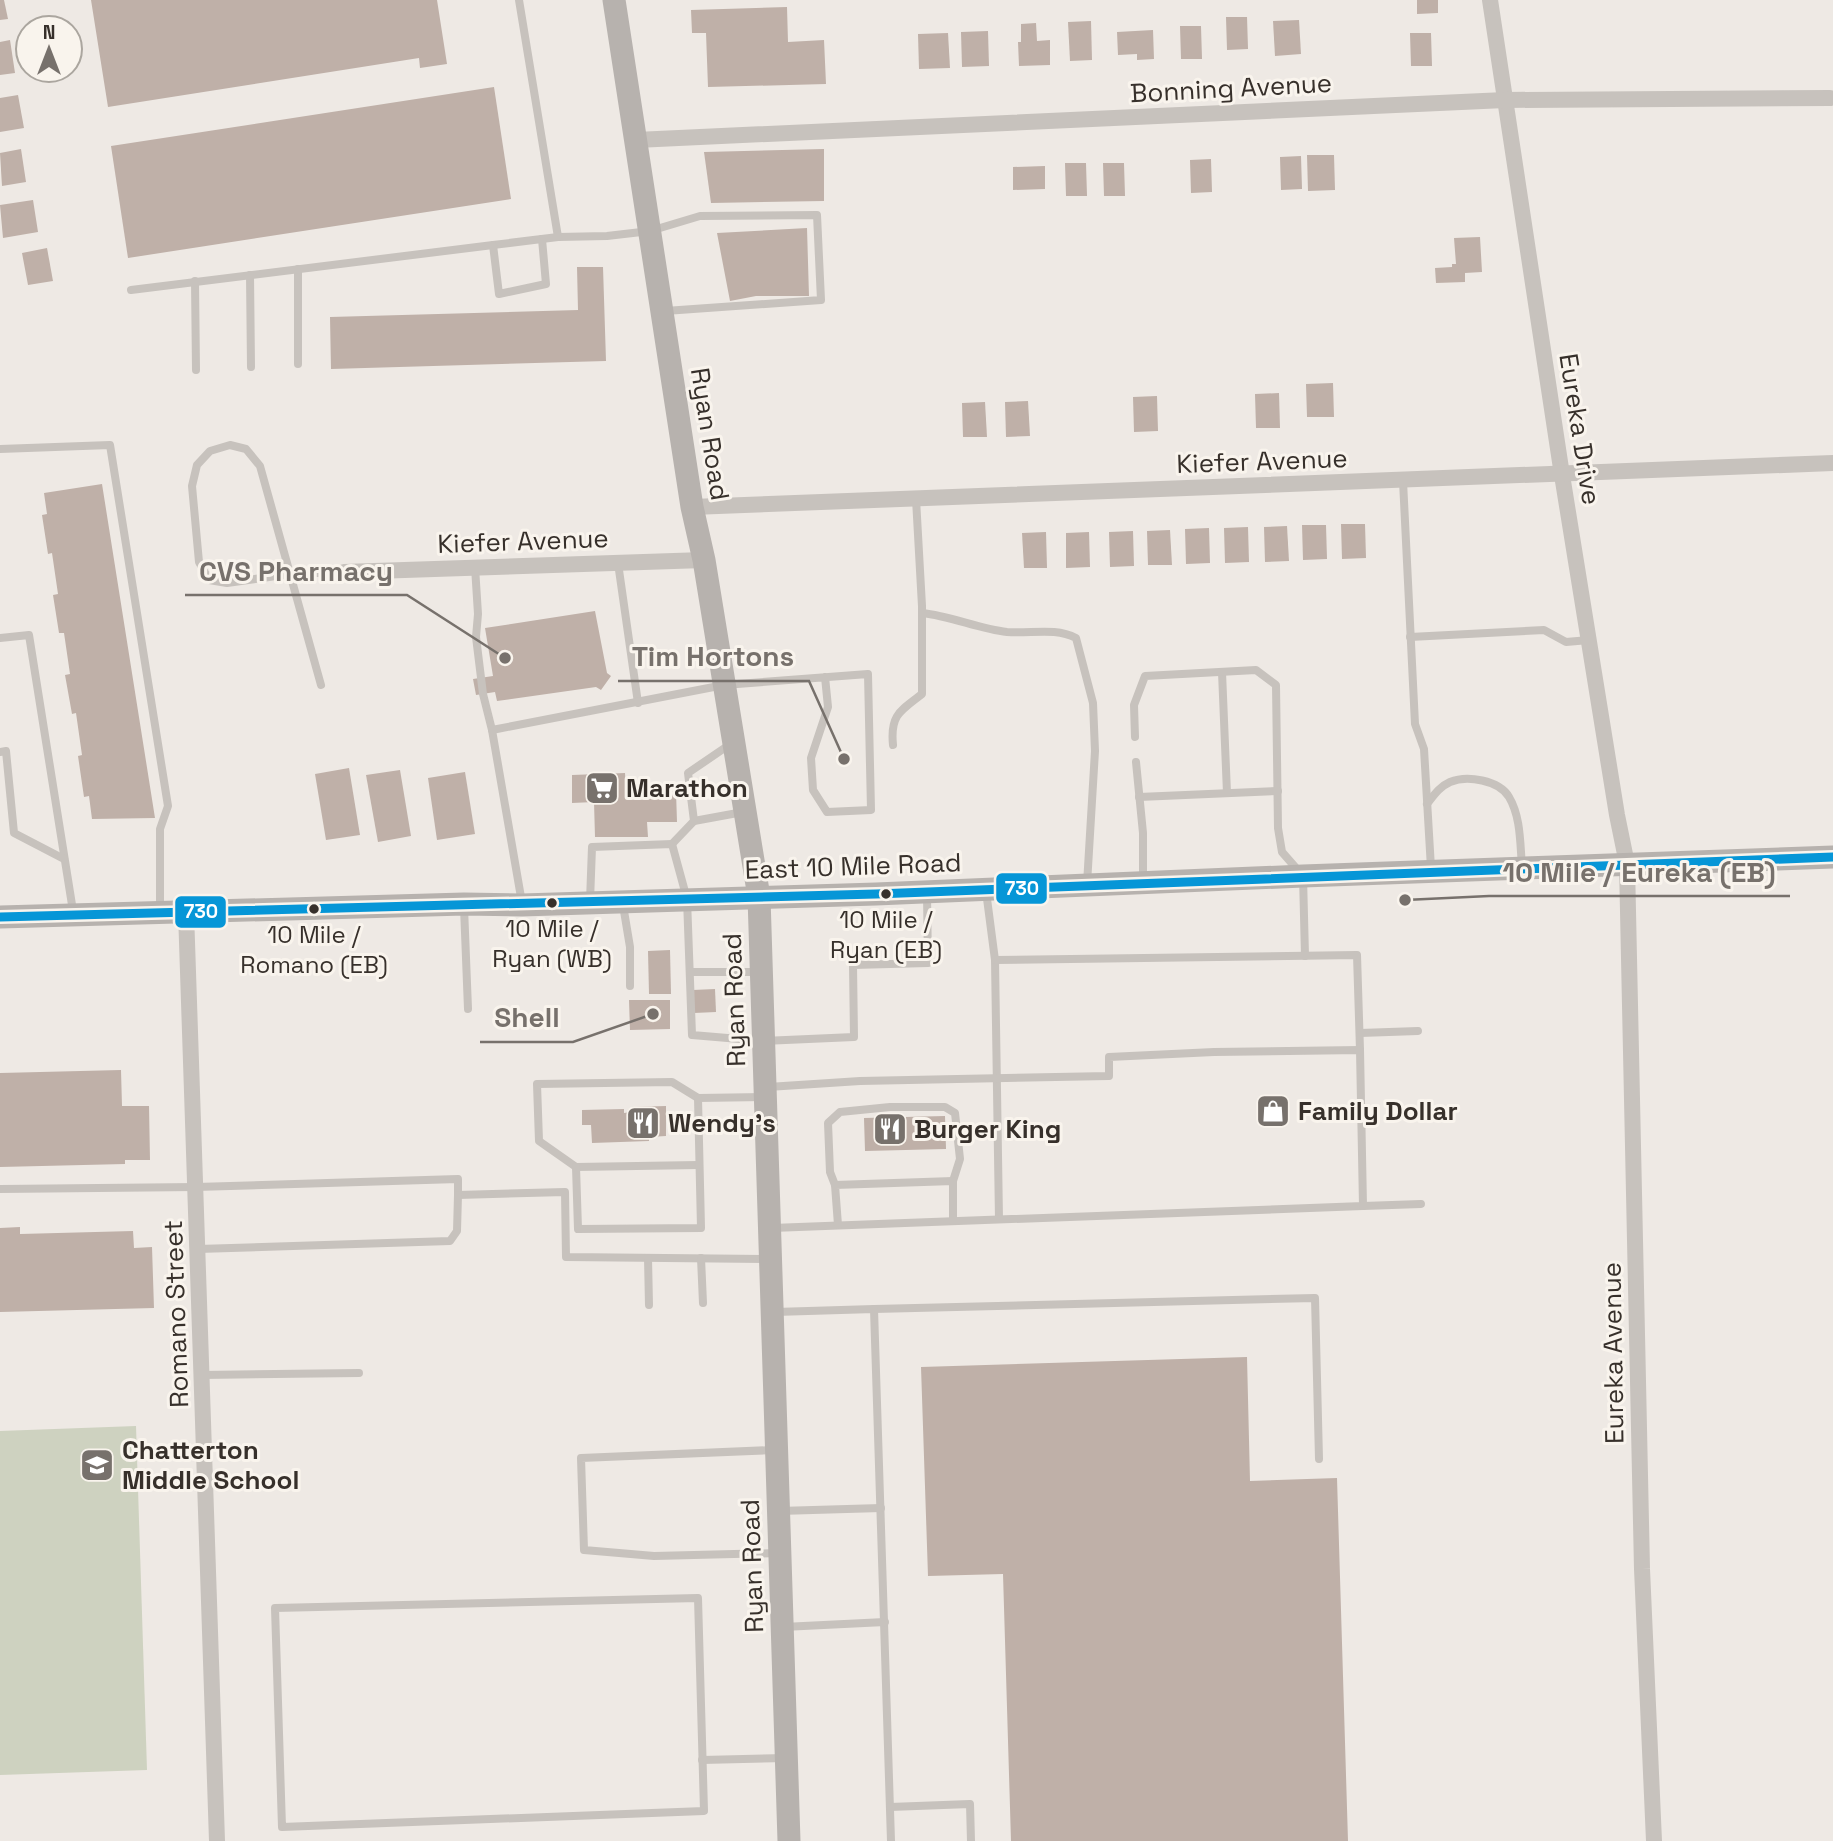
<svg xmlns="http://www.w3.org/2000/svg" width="1833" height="1841" font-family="'Space Grotesk',sans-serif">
	<rect width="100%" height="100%" fill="#eee9e4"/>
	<path fill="#ced2c0" d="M136,1426L147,1770L0,1775V1431Z"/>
	<g fill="#bfb0a8">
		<path d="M0,0H4L8,19L0,20Z"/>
		<path d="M91,0H437L447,64L420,68L419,58L108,107Z"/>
		<path d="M1417,0H1438V13L1417,14Z"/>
		<path d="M787,7L788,42L824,40L826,84L708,87L706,33H692L691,10Z"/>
		<path d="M1226,17H1247L1248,49L1227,50Z"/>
		<path d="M1299,20L1301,54L1275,56L1273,21Z"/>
		<path d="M1091,21L1092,60L1070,61L1068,22Z"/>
		<path d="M1036,23L1037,41L1050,40V65L1019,66L1018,42H1021V24Z"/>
		<path d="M1180,26H1201L1202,59H1181Z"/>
		<path d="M1153,30L1154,59L1137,60V54L1118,55L1117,32Z"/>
		<path d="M988,31L989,66L962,67L961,32Z"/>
		<path d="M948,33L950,68L919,69L918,34Z"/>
		<path d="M1410,33H1431L1432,66H1411Z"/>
		<path d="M10,40L15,73L0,75V42Z"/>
		<path d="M494,87L511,199L128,258L111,146Z"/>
		<path d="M18,95L24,128L0,132V98Z"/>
		<path d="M21,149L26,182L2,186L0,153Z"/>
		<path d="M824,149V201L711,203L704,152Z"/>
		<path d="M1307,155H1334L1335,190L1308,191Z"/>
		<path d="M1301,156L1302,189L1281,190L1280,157Z"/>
		<path d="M1211,159L1212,192L1191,193L1190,160Z"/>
		<path d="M1065,163H1086L1087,196H1066Z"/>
		<path d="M1103,163H1124L1125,196H1104Z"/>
		<path d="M1045,166V189L1013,190V167Z"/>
		<path d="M33,200L38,232L3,238L0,205Z"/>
		<path d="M807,228L809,296H756L730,301L717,233Z"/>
		<path d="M1480,237L1482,272L1465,273V282L1436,283L1435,268L1452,267V264H1456L1454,238Z"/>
		<path d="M47,248L53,281L28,285L22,253Z"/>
		<path d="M577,267H603L606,361L331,369L330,317L578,310Z"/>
		<path d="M1333,383L1334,417H1307L1306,384Z"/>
		<path d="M1279,393L1280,428H1256L1255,394Z"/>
		<path d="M1157,396L1158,431L1134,432L1133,397Z"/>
		<path d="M1028,401L1030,436L1006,437L1005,402Z"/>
		<path d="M985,402L987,437H963L962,403Z"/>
		<path d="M102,484L155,818L92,819L89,796L84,797L78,756L82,755L76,713L72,714L65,675L70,674L64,633H59L53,595L58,594L52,553L48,554L42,515L47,514L44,493Z"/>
		<path d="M1341,524H1365L1366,558L1342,559Z"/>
		<path d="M1302,525H1326L1327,559L1303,560Z"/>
		<path d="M1287,526L1289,561L1265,562L1264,527Z"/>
		<path d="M1248,527L1249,562L1225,563L1224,528Z"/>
		<path d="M1209,528L1210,563L1186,564L1185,529Z"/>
		<path d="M1170,530L1172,565H1148L1147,531Z"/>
		<path d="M1133,531L1134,566L1110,567L1109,532Z"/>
		<path d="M1046,532L1047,568H1024L1022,533Z"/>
		<path d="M1089,532L1090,567L1066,568V533Z"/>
		<path d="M595,611L607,673L611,676L601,690L596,687L497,701L495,692L476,695L473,679L493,676L485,628Z"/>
		<path d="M349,768L360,835L326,840L315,774Z"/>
		<path d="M400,770L411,836L378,842L366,775Z"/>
		<path d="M465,772L475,834L437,840L428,778Z"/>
		<path d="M625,773L626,791H676L677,822H647L648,837H595L594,802L572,803V775Z"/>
		<path d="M670,950L671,994H649L648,951Z"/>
		<path d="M715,989L716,1012L694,1013L693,990Z"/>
		<path d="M629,1000H670V1029L630,1030Z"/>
		<path d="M121,1070L122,1106H149L150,1160H125V1164L0,1167V1073Z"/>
		<path d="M666,1106V1136L649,1137V1141L592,1143L591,1125H582V1110L624,1109V1113L631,1112V1107Z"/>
		<path d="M945,1116L946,1149L865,1151L864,1118Z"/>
		<path d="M20,1227V1234L133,1231L134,1248L152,1247L154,1308L0,1312V1228Z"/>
		<path d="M1247,1357L1250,1481L1337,1478L1348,1841H1011L1003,1574L928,1576L921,1367Z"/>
	</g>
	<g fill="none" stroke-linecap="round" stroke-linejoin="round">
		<g stroke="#c7c2bd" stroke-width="8">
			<path d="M519,0L558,237L607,236L650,231L700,216L817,215L821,300L665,311"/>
			<path d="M493,245L558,237"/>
			<path d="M298,269V364"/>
			<path d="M250,275L251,367"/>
			<path d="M195,281L196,370"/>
			<path d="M131,290L493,245L499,294L546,284L542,239"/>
			<path d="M0,449L110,445L168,806L160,829V910"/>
			<path d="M1403,481L1415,724L1424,749L1431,868"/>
			<path d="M618,563L638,703"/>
			<path d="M475,567L478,614L476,637L483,694L492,730"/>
			<path d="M922,613C951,616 979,629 1007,632C1031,634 1055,627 1076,638L1093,703L1095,751L1087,884"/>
			<path d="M1410,637L1544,630L1566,642L1589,640"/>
			<path d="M0,638L29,635L73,911"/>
			<path d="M1222,672L1227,793"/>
			<path d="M321,685L260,466L246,449L230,445L210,451L197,465L192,486L199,562L209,580L227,583L290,574L344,572"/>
			<path d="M1135,737L1134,705L1145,676L1256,670L1276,685L1278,828L1282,852L1303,876L1305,956"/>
			<path d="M893,745C890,715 900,711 922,694V606L916,499"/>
			<path d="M0,752L6,751L14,833L64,859"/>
			<path d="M1136,762L1143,833V881"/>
			<path d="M1139,797L1278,791"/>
			<path d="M1427,804C1434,795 1439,787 1450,782C1467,775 1499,780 1509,797C1521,817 1520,844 1522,866"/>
			<path d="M694,821L743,812"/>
			<path d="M672,844L694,821L688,773L729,745"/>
			<path d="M986,891L995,960L999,1219"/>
			<path d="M590,901L592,847L672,844L687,899L692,1035L763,1041L854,1037L853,965L928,963L927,895"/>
			<path d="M522,903L492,730L724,685L868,674L871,810L827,812L813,790L811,758L828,707L825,677"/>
			<path d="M623,905L630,947V986"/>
			<path d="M464,907L468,1009"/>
			<path d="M995,960L1357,955L1360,1050"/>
			<path d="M690,972H758"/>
			<path d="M1360,1033L1418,1031"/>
			<path d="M768,1087L860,1081L1109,1076V1057L1214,1052L1360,1050L1363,1206L772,1228"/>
			<path d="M698,1165L576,1167L539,1141L537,1084L672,1082L698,1098L764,1097"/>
			<path d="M576,1167L578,1229L701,1228L698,1098"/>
			<path d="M835,1185L830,1172L828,1123L840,1112L890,1107H945L955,1113L960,1159L953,1181"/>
			<path d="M0,1189L196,1187L458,1179V1195L565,1192L566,1257L767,1259"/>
			<path d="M1363,1206L1421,1204"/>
			<path d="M838,1225L835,1185L953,1181V1221"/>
			<path d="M198,1249L450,1241L457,1231L458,1195"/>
			<path d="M648,1258L649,1305"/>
			<path d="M701,1258L703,1303"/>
			<path d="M874,1309L1315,1298L1319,1459"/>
			<path d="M775,1312L874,1309L891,1841"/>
			<path d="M202,1375L359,1373"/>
			<path d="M773,1450L581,1458L584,1550L654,1556L779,1553"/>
			<path d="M779,1511L881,1508"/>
			<path d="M698,1598L704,1811L282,1827L275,1608Z"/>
			<path d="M783,1627L885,1622"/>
			<path d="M702,1760L786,1758"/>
			<path d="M890,1807L970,1804L971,1841"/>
		</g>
		<g stroke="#c7c2bd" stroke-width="16">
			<path d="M1490,0L1562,475L1617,815L1627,864L1642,1569L1654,1841"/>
			<path d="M636,140L1505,100L1830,98"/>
			<path d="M692,507L1833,463"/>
			<path d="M344,572L704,560"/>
			<path d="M186,912L217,1841"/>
		</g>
		<g stroke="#b7b2ae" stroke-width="23">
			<path d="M614,0L692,507L704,560L759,897L789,1841"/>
			<path d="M0,917L464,904L522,905L876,894L1303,876L1833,857"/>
		</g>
		<g stroke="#f9f4ed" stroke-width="14">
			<path id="bus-1" d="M0,917L876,894L1833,857"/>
		</g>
		<use href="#bus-1" stroke="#0696d7" stroke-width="9"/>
	</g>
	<defs>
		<g id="supermarket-square" transform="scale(1.75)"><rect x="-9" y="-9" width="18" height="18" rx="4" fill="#77716c" stroke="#f9f4ed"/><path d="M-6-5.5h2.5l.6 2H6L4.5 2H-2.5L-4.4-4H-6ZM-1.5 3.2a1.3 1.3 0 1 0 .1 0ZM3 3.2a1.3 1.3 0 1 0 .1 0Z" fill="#fff"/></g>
		<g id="shop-square" transform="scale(1.75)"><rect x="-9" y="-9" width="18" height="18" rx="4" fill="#77716c" stroke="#f9f4ed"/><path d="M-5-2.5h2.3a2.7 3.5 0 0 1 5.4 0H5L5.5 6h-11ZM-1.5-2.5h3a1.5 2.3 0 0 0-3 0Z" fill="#fff"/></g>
		<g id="restaurant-square" transform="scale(1.75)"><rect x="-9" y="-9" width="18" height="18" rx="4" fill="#77716c" stroke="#f9f4ed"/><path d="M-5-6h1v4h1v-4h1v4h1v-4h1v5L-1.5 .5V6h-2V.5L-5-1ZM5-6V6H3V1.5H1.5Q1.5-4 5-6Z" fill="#fff"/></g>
		<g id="school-square" transform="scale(1.75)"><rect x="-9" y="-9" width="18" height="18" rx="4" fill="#77716c" stroke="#f9f4ed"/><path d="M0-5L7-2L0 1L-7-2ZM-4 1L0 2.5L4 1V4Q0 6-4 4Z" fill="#fff"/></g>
	</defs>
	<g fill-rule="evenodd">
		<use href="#supermarket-square" x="602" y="788"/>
		<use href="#shop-square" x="1273" y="1111"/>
		<use href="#restaurant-square" x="643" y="1123"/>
		<use href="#restaurant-square" x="890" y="1129"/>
		<use href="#school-square" x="97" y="1465"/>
	</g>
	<g fill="#37302b" stroke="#f9f4ed" stroke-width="2.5">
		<circle cx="886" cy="894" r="6"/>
		<circle cx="552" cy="903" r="6"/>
		<circle cx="314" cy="909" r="6"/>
	</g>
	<g text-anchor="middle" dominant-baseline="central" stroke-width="6" stroke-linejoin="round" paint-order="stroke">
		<g font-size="24" fill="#37302b" stroke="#f9f4ed">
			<text x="886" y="919">10 Mile /<tspan x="886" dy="30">Ryan (EB)</tspan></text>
			<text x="552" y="928">10 Mile /<tspan x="552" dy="30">Ryan (WB)</tspan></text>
			<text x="314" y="934">10 Mile /<tspan x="314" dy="30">Romano (EB)</tspan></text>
		</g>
		<g font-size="26" fill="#37302b" stroke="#f9f4ed">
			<text transform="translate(1231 88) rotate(-3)">Bonning Avenue</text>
			<text transform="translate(1580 429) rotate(81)">Eureka Drive</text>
			<text transform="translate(710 434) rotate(81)">Ryan Road</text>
			<text transform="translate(1262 461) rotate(-2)">Kiefer Avenue</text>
			<text transform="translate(523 541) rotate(-2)">Kiefer Avenue</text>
			<text transform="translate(853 866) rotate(-2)">East 10 Mile Road</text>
			<text transform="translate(734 1000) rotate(-92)">Ryan Road</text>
			<text transform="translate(176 1314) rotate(-92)">Romano Street</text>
			<text transform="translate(1613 1353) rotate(-91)">Eureka Avenue</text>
			<text transform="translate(752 1566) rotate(-92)">Ryan Road</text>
		</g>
		<g font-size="26" font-weight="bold" fill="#37302b" stroke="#f9f4ed" text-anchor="start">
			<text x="626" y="788">Marathon</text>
			<text x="1298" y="1111">Family Dollar</text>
			<text x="668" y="1123">Wendy's</text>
			<text x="914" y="1129">Burger King</text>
			<text x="122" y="1450">Chatterton<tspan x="122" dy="30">Middle School</tspan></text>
		</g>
	</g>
	<path fill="none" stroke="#77716c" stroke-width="2.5" d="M505 658L407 595H185M844 759L809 681H618M1405 900L1489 896H1790M653 1014L573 1042H480"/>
	<g fill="#77716c" stroke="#f9f4ed" stroke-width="2.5">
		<circle cx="505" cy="658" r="7"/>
		<circle cx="844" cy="759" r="7"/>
		<circle cx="1405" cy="900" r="7"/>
		<circle cx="653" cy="1014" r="7"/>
	</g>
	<g font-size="28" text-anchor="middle" font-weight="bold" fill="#77716c" stroke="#f9f4ed" stroke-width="6" stroke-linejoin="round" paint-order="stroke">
		<text x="296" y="581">CVS Pharmacy</text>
		<text x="713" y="666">Tim Hortons</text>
		<text x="1639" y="882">10 Mile / Eureka (EB)</text>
		<text x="527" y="1027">Shell</text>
	</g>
	<g stroke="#f9f4ed" stroke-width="2.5">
		<rect x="995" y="872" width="53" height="33" rx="7" fill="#0696d7"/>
		<rect x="174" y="895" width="53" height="34" rx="7" fill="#0696d7"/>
	</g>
	<g font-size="19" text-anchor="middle" font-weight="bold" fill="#fff">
		<text x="1022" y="895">730</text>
		<text x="201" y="918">730</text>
	</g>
	<g transform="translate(49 49)"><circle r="33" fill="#f9f4ed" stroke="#aba69f" stroke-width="2"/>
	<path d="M0-5L12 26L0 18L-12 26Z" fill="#77716c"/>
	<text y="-10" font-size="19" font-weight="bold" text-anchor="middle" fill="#37302b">N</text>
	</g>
</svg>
